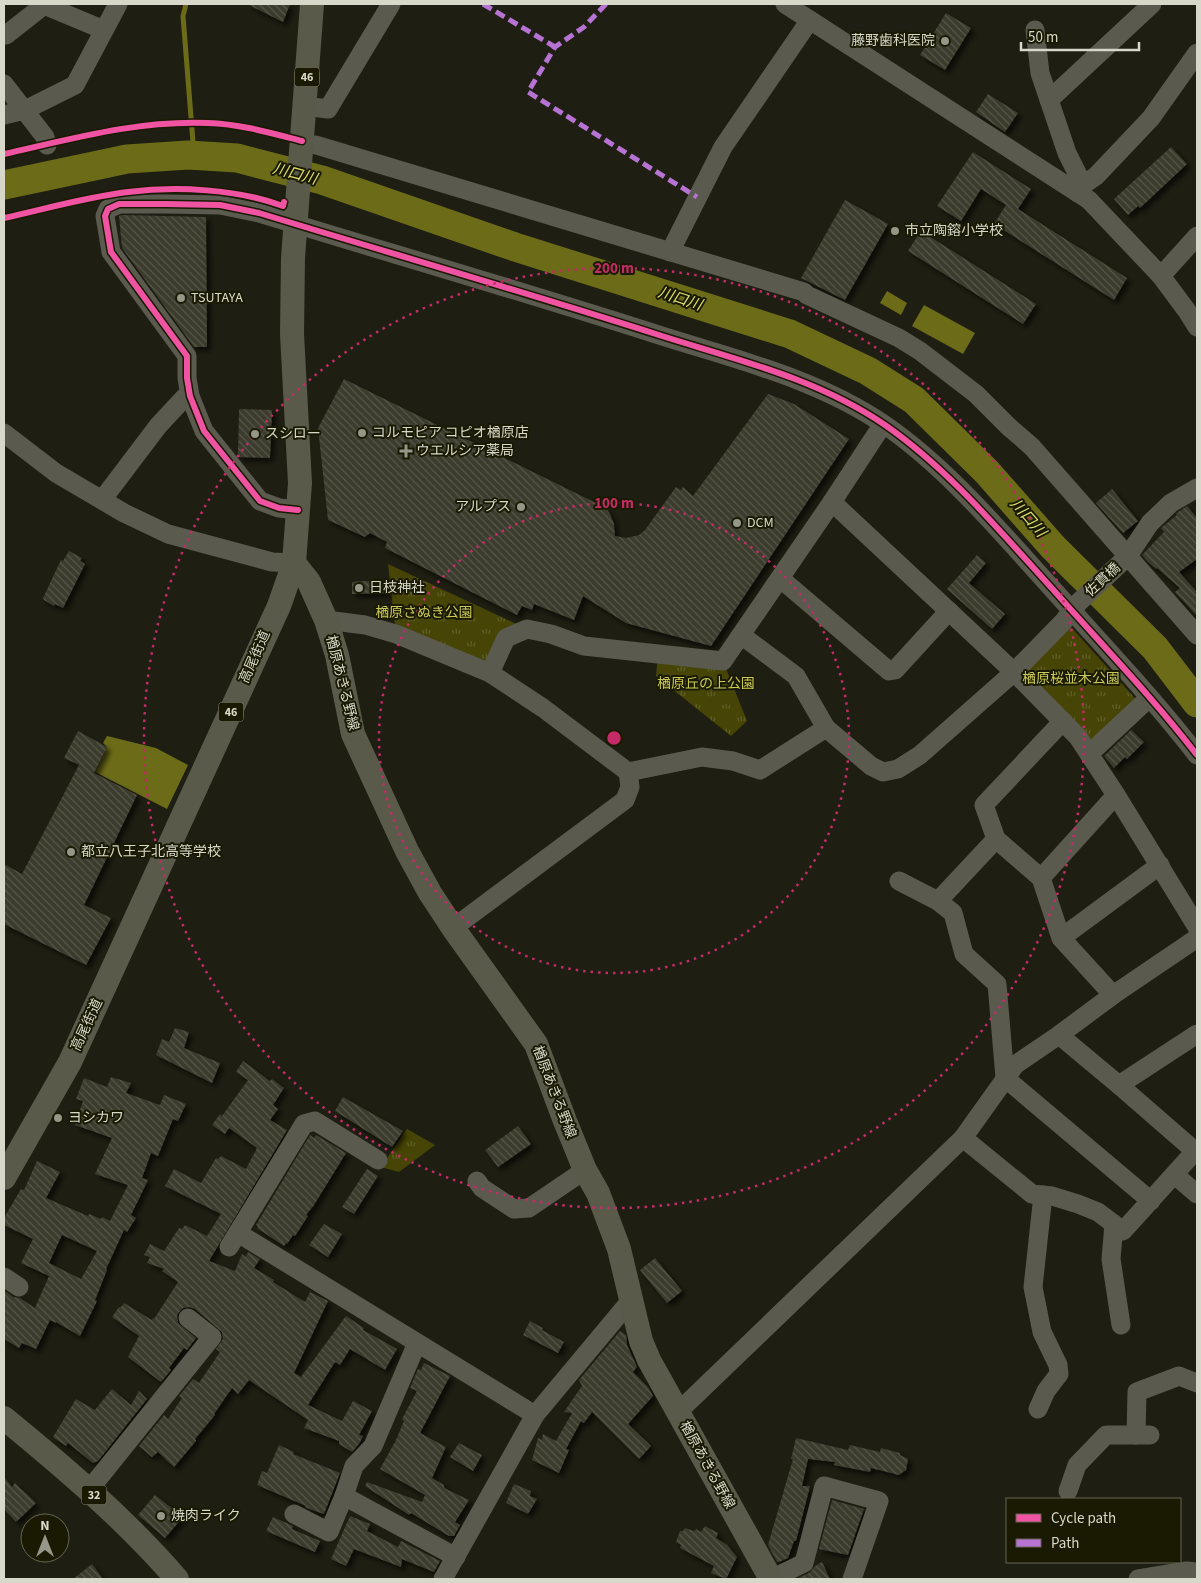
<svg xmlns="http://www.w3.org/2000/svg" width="1201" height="1583" font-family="'Source Sans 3','Noto Sans JP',sans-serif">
	<defs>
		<pattern id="park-tufts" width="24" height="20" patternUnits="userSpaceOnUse" patternTransform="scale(1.25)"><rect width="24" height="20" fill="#464505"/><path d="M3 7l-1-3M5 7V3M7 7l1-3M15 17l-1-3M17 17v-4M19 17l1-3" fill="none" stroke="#605f28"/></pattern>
		<pattern id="building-back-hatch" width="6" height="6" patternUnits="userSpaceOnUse" patternTransform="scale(1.25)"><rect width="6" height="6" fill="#3b3b2d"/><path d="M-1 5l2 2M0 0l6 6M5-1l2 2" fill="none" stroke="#57574a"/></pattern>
		<filter id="shadow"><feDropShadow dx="4" dy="4" stdDeviation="2.5" flood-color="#0009"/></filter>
	</defs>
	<rect width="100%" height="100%" fill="#1e1e12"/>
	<g fill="url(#park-tufts)">
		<path d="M388,564L527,629L490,673L396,634Z"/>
		<path d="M1068,626L1072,628L1141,705L1089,754L1014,672Z"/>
		<path d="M658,654L723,661L747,721L731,736L656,676Z"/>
		<path d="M407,1129L435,1145L399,1172L381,1167Z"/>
	</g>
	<g fill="#6c6b18">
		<path d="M887,291L907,303L901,315L880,303Z"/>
		<path d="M924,305L975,333L963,354L912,326Z"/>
		<path d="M107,736L156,748L188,765L167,809L95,772L107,747L103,743Z"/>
	</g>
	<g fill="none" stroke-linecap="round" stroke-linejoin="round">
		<path stroke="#6c6b18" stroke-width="5" d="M186,4L183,16L194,155"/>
		<path stroke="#6c6b18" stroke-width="29" d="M4,185L127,159L188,155L237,158L322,180L515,247L790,334L868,371L914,400L987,472L1053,547L1155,648L1197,703"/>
	</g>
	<g fill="url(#building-back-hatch)" fill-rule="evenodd" filter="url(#shadow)">
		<path d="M247,4H290L283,22Z"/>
		<path d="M946,13L971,28L945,70L920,55Z"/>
		<path d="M988,94L1018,113L1005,132L976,112Z"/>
		<path d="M1171,147L1187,164L1140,208L1138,206L1128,215L1114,199Z"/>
		<path d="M973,152L1031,189L1018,209L1127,278L1114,300L994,224L1006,205L981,189L961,221L937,206Z"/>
		<path d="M845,200L888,224L845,300L801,278Z"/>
		<path d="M121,215L206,217L207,347H194L122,248L119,216Z"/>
		<path d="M921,231L1036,304L1023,324L908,251Z"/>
		<path d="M344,379L598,504L606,508L610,514L614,524L615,536L626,538L639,535L645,530L676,487L681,490L683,487L693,496L768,394L794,404L849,439L711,646L626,623L583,596L574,620L534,604L532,610L522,606L517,615L385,548L387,542L370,533L365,537L328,520L318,428Z"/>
		<path d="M239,409L272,410L270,458L239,457L238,455Z"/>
		<path d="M1112,489L1138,521L1123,533L1096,503Z"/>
		<path d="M1187,506L1197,518V559L1179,572L1197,592V616L1175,592L1180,588L1157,568L1156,569L1148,562L1142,555L1164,532L1161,528L1177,515L1176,514L1178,512Z"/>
		<path d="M69,551L82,558L80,561L85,564L63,608L55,604L54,606L44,600L43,598L61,560L63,561Z"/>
		<path d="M977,555L986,563L969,583L1005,614L992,629L947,589Z"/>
		<path d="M364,581L388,582V593L352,594V582Z"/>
		<path d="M1131,730L1144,742L1127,759L1125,757L1114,768L1104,756Z"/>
		<path d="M78,731L107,747L94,773L137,795L84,905L111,918L86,965L4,924V864L22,874L79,765L64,758Z"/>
		<path d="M175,1028L189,1032L184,1048L220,1063L212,1083L156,1055L162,1039L169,1042Z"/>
		<path d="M243,1061L270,1081L272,1079L284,1088L273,1105L278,1109L270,1120L287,1130L209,1261L235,1271L242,1254L246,1257L248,1252L260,1259L254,1268L274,1280L273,1282L305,1302L310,1292L328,1301L294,1373L301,1377L346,1316L364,1328L363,1330L397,1349L385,1370L350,1349L340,1365L335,1362L308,1405L342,1421L353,1401L372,1411L359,1435L363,1436L359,1444L352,1452L339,1444V1441L304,1428L308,1420L249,1380L238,1394L232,1388L214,1414L215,1415L195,1439L196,1441L174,1467L158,1452L152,1457L139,1446L164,1415L168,1419L182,1398L179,1396L193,1379L199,1383L220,1352L216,1349L223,1339L222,1332L195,1309L189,1307L183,1308L180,1311L177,1316L178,1323L196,1338L187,1350L184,1348L169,1368L171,1370L161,1382L128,1357L139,1336L112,1317L119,1307H121L124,1303L152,1320L153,1318L154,1319L178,1282L162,1271L164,1269L147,1263L150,1257L144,1255L150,1244L164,1251L179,1228L182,1229L185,1225L207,1236L221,1214L165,1186L174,1169L201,1183L216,1158L218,1159L221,1156L246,1169L257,1148L229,1128L225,1134L212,1125L220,1114L222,1116L248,1080L236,1072Z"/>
		<path d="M111,1077L131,1083L126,1093L160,1105L164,1095L186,1104L178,1121L173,1119L158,1156L151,1153L142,1178L148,1180L131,1215L136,1218L127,1232L124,1230L106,1269L107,1270L95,1300L97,1301L80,1336L56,1322V1323L50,1320L36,1349L22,1343L19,1348L4,1339V1290L13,1297L20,1298L35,1308L49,1276L21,1263L33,1239L4,1225V1218L21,1189L24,1190L37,1161L60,1172L46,1198L88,1216L89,1214L101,1219L102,1217L110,1221L128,1185L95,1174L112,1138L75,1125L83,1101L76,1099L84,1078L107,1087ZM62,1235L97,1251L81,1279L49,1263Z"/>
		<path d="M343,1097L403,1131L392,1147L335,1111Z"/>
		<path d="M518,1126L531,1144L498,1167L485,1150Z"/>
		<path d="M310,1135L314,1138L316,1135L346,1153L314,1205L306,1215L308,1216L295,1236L293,1235L287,1244L286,1243L284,1246L257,1228L258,1226L256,1225Z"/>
		<path d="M367,1169L378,1176L354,1214L342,1207Z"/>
		<path d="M324,1224L342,1234L328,1257L309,1245Z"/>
		<path d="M655,1258L682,1291L667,1303L640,1270Z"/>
		<path d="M530,1321L543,1328L542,1330L564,1342L558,1353L523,1335Z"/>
		<path d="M620,1331L626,1335L627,1345L637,1367L633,1372L648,1387L653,1396L628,1424L651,1446L639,1459L592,1412L584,1423L581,1421L566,1449L569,1450L559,1473L532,1460L538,1438L542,1440L543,1434L556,1441L572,1413L564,1412L582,1386L579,1380Z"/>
		<path d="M424,1363L450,1376L420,1433L446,1447L432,1478L444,1485V1487L446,1489L469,1500L455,1522L460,1525L454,1536H449L411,1513L409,1515L365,1486L367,1482L422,1502L425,1495L380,1469L396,1440L404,1421L402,1419L417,1391L410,1388L418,1369L421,1370Z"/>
		<path d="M112,1389L131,1405L139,1391L147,1399L98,1461L93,1463L68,1443L66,1446L53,1437L76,1399L95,1410Z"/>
		<path d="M796,1438L848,1450L850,1445L880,1452L881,1448L900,1453V1455L908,1459L906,1470L899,1475L871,1468L870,1472L834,1465L835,1462L808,1459L802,1486H810L796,1541H794L788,1558L779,1562H777L768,1545L793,1459H791Z"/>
		<path d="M459,1443L482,1455L473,1471L450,1457Z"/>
		<path d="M279,1445L294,1452L293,1454L340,1473L324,1514L312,1510L305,1507L306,1506L257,1485L262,1471L267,1473Z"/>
		<path d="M4,1477L12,1487L15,1483L36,1503L16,1522L4,1509Z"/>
		<path d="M514,1484L531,1491L530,1496L537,1499L528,1514L506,1503Z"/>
		<path d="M155,1495L183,1517L165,1538L138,1515Z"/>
		<path d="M832,1500L864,1509L848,1555L819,1549Z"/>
		<path d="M350,1516L370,1524L367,1531L398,1547L401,1541L440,1561L434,1572L402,1559L401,1567L354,1549L346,1566L331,1559Z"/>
		<path d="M273,1517L293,1526L292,1529L320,1541L315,1552L266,1531Z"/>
		<path d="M705,1526L718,1533L716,1538L727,1545L737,1557L726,1579L711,1573L714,1566L680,1548L681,1545L676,1542L680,1531H683L685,1528L694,1531L696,1529L701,1532Z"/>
		<path d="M822,1562L830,1579H796L809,1573L815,1566Z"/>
		<path d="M92,1564L103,1579H73Z"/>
	</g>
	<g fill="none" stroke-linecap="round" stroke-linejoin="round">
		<g stroke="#5a5a4f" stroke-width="19">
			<path d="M785,4L1089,200L1161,276L1187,311L1197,327"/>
			<path d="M1035,30L1040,73L1067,153L1083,185L1078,193"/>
			<path d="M6,35L44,5L104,30"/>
			<path d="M4,84L45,137L47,145"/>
			<path d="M1049,100L1152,4"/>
			<path d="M305,106L328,109L391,4"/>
			<path d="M4,115L25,110L75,85L118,4"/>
			<path d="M316,145L804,292L807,295L899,338L920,351L976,394L1008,426L1032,447L1197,635"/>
			<path d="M1083,185L1096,176L1151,118L1197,53"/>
			<path d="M670,252L723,147L810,20"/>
			<path d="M1161,276L1197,236"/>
			<path d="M883,424L832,502L1014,672L1078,737L1116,795L1197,927"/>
			<path d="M4,433L56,473L124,513L168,534L272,562L294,563"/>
			<path d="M102,500L158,426L184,398L190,396"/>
			<path d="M298,510L279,508L260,501L204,431L190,396L187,378V356L111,252L105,216L108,209L119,204H166L220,205L259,213C393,254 528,293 662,336C738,360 818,379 885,425C950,470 1004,536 1057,594C1104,647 1154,699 1197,755"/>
			<path d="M781,579L889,671L895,670L949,611"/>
			<path d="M326,620L365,625L396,634L490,673L543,708L628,772L702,757L733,761L760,770L826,728L871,766L883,772L898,769L920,755L1014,672L1063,622L1079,602L1128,556L1150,523L1171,503L1197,488"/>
			<path d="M741,635L796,676L826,728"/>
			<path d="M490,673L506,638L527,629L551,634L584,646L723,661L832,502"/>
			<path d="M1063,721L984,805L996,839L1041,878L1061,938L1113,995"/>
			<path d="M1089,754L1149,698"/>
			<path d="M1041,878L1116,795"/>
			<path d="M899,881L938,901L953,913L964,954L997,984L1005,1078L1151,1201"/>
			<path d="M938,901L996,839"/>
			<path d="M453,928L625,800L630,787L628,772"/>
			<path d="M1061,938L1160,865"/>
			<path d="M1059,1035L1119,1085L1195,1151"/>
			<path d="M1119,1085L1197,1034"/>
			<path d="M963,1138L1032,1194L1052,1196L1078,1204L1098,1212L1123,1231L1197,1149"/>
			<path d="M1175,1175L1197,1194"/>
			<path d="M477,1181L482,1188L514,1209L529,1208L585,1170"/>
			<path d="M1114,1224L1111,1259L1121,1325"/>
			<path d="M238,1233L535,1415"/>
			<path d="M229,1247L304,1124L315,1121L378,1160"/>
			<path d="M4,1277L19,1287"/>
			<path d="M1038,1409L1046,1391L1059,1374L1058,1365L1042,1332L1033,1287L1043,1195"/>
			<path d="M678,1412L963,1138L1015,1065L1059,1035L1113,995L1197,938"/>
			<path d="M1136,1435L1137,1392L1179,1376L1197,1383"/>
			<path d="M89,1490L212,1337L188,1318"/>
			<path d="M1068,1491L1077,1465L1106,1435H1150"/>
			<path d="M344,1496L456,1557"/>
			<path d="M294,1514L329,1532L344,1496L354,1466L373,1446L417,1343"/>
			<path d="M443,1579L535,1415L631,1300"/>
			<path d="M771,1579L804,1563L824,1486L879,1501L852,1579"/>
			<path d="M1138,1579L1187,1571L1197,1572"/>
		</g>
		<g stroke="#5a5a4b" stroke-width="24">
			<path d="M294,563L309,582L326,620L337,655L353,734L407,851L430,893L453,928L536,1044L565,1121L585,1170L598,1193L619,1249L641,1341L649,1360L771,1579"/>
			<path d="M4,1178L70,1062L279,606L294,563L300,483L292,334L293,258L312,4"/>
			<path d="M4,1418C65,1468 125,1519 177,1579"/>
		</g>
		<g stroke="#b673d3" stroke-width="5" stroke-dasharray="10 5" stroke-linecap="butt">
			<path d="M483,4L555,47"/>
			<path d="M606,4L584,27L555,47L528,92L697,197"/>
		</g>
		<g stroke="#1a1a03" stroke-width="9">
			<g id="cycleway">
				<path d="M4,154C71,139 138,120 208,123C240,124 271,133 302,141"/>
				<path d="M4,218C45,209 86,197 128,192C176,186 238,189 283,206L284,202"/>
				<path d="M298,510L279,508L260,501L204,431L190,396L187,378V356L111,252L105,216L108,209L119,204H166L220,205L259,213C393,254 528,293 662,336C738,360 818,379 885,425C950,470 1004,536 1057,594C1104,647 1154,699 1197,755"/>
			</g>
		</g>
		<use href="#cycleway" stroke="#f153a3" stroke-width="6"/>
	</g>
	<g fill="none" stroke="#c42b66" stroke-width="2.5" stroke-dasharray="2.5 5">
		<circle cx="614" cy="738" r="235"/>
		<circle cx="614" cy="738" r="470"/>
	</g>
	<g fill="#969789" stroke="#1a1a03" stroke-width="2">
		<circle cx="945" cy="41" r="5"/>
		<circle cx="895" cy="231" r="5"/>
		<circle cx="181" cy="298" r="5"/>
		<circle cx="362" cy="433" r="5"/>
		<circle cx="255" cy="434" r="5"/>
		<path d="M403.5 443.5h5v5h5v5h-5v5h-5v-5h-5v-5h5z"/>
		<circle cx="521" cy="507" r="5"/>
		<circle cx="737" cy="523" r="5"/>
		<circle cx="359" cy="588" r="5"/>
		<circle cx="71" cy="852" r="5"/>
		<circle cx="58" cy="1118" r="5"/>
		<circle cx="161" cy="1516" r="5"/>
	</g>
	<g text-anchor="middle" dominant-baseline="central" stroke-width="4" stroke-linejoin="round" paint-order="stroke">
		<g fill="#1a1a03" stroke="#9e9f8e" stroke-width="1">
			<rect x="294.5" y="67.5" width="25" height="19" rx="4"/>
			<rect x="218.5" y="702.5" width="25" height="19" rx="4"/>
			<rect x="81.5" y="1485.5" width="25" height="19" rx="4"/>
		</g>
		<g font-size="12" font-weight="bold" fill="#d7d8c9">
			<text x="307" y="77">46</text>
			<text x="231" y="712">46</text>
			<text x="94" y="1495">32</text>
		</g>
		<g font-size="14" fill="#d7d8c9" stroke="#1a1a03" text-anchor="start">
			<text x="935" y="41" text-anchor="end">藤野歯科医院</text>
			<text x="905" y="231">市立陶鎔小学校</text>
			<text x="191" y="298">TSUTAYA</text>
			<text x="372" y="433">コルモピア コピオ楢原店</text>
			<text x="265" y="434">スシロー</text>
			<text x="416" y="451">ウエルシア薬局</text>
			<text x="511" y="507" text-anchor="end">アルプス</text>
			<text x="747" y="523">DCM</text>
			<text x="369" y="588">日枝神社</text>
			<text x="81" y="852">都立八王子北高等学校</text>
			<text x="68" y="1118">ヨシカワ</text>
			<text x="171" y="1516">焼肉ライク</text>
		</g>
		<g font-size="14" fill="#d7d8c9" stroke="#1a1a03">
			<text transform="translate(1103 580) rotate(-43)">佐貫橋</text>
			<text transform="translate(255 657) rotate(-66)">高尾街道</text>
			<text transform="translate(342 683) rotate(76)">楢原あきる野線</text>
			<text transform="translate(87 1025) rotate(-65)">高尾街道</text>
			<text transform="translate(554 1092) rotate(69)">楢原あきる野線</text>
			<text transform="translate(707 1465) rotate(61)">楢原あきる野線</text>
		</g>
		<g font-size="14" fill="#cac956" stroke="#1a1a03">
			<text x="424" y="613">楢原さぬき公園</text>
			<text x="1071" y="679">楢原桜並木公園</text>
			<text x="706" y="684">楢原丘の上公園</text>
		</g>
		<g font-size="15" font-style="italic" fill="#e1e06e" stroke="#1a1a03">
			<text transform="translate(295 174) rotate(15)">川口川</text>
			<text transform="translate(680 299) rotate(18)">川口川</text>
			<text transform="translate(1028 518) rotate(49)">川口川</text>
		</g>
	</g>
	<circle cx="614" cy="738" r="8" fill="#c42b66" stroke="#1a1a03" stroke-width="2.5"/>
	<g font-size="15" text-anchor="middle" font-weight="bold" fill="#c42b66" stroke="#1a1a03" stroke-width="4" stroke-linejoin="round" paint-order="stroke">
		<text x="614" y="273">200 m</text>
		<text x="614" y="508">100 m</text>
	</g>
	<rect width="1201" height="1583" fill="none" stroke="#d7d8c9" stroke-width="10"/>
	<rect x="1006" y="1498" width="175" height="65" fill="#1a1a03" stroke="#666652"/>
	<rect x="1016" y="1514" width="25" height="8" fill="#f153a3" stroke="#666652"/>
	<text x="1051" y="1523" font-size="15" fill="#d7d8c9">Cycle path</text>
	<rect x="1016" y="1539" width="25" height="8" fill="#b673d3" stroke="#666652"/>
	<text x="1051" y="1548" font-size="15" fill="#d7d8c9">Path</text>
	<g transform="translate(45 1538)"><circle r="24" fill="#1a1a03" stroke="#666652"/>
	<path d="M0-4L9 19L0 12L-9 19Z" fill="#969789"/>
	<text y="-8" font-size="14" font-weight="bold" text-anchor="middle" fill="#d7d8c9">N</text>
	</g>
	<path d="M1021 42v8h118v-8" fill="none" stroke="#d7d8c9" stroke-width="2.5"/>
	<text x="1028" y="42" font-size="15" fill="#d7d8c9" stroke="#1a1a03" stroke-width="4" paint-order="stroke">50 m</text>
</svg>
